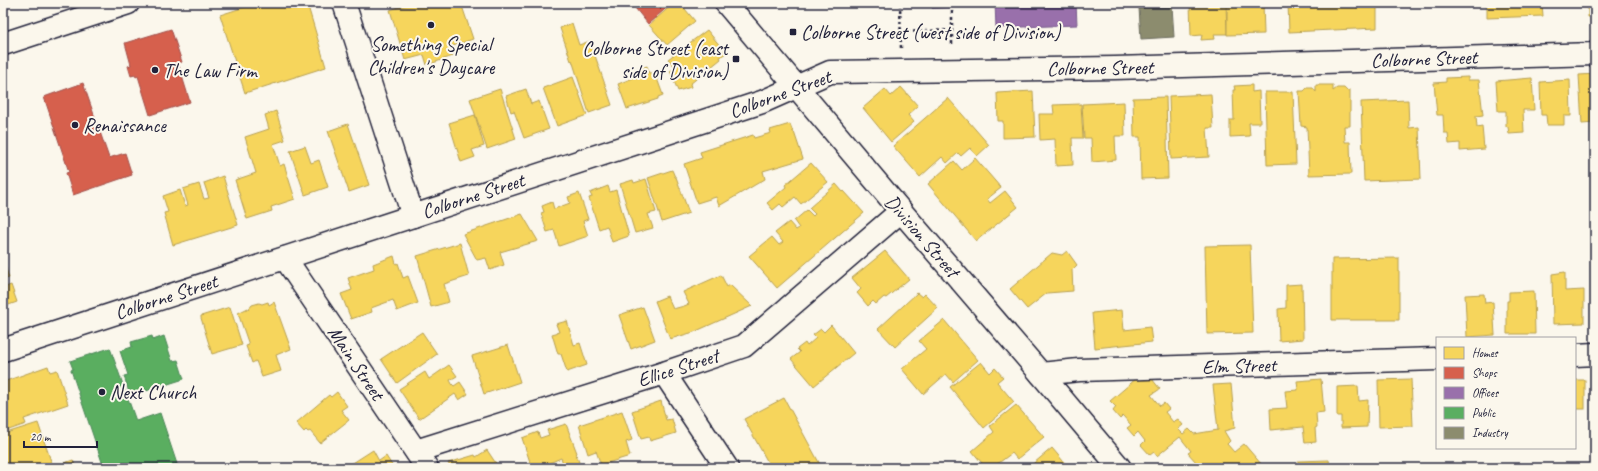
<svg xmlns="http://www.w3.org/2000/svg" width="1598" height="471" font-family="Caveat,sans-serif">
	<rect width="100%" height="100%" fill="#fbf7ec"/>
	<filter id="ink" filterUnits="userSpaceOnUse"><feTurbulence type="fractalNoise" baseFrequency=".025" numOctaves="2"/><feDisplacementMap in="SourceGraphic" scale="8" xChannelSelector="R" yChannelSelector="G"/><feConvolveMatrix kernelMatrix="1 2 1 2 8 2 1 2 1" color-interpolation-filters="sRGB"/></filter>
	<g filter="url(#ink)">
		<g fill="#f6d55c" stroke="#b69f52">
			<path d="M257,3H307L326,67L245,93L220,15Z"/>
			<path d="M408,3H461L473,39L450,47L453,56L427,65L424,55L405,60L390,10L409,4Z"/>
			<path d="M674,3H680L695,21L667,45L649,25Z"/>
			<path d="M1190,3H1226L1227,34H1214L1215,39L1201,40L1202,35L1191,36Z"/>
			<path d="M1227,3H1263L1264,34L1227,35Z"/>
			<path d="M1288,3H1377V28L1289,32Z"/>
			<rect x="1440" y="3" width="30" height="1"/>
			<path d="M1487,3H1542L1543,16L1487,18Z"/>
			<path d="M1588,3H1595V23H1594V17H1588Z"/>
			<path d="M572,23L579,45L590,41L612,105L589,113L572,60L571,61L560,28Z"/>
			<path d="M707,30L726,53L720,57L721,59L690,84L691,87L678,91L670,71L676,68L668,59Z"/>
			<path d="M647,66L649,73H655L663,95L658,97V99L627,109L618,84L633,78L631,72Z"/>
			<path d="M1595,74V123L1582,124L1579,75Z"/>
			<path d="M573,77L587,115L557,126L543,88Z"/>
			<path d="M1468,77V80H1479L1483,115L1476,116L1477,127L1482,126L1484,149L1460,151V143L1449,144L1448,133H1444L1443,115H1437L1434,83L1446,82V78Z"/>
			<path d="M1532,78L1534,110H1523L1524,133L1509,134L1508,127L1506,126V111H1498L1496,81Z"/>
			<path d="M1570,80L1571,116H1564V125H1547L1546,115H1541L1540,82Z"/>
			<path d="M1252,85V92L1259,91L1260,123H1249L1250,136L1230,137V120H1234L1233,90H1235L1234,86Z"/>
			<path d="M1316,85H1333V91L1337,88H1344L1347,91L1350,90V126H1344L1345,142H1350L1351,174L1309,175L1307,127L1301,126L1299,91H1304L1307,88H1313L1316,92Z"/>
			<path d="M901,87L918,106L908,115L914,122L891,142L863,108L885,89L891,96Z"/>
			<path d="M500,89L516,139L487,149L470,99Z"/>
			<path d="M526,89L531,104L539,101L549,129L524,138L514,111L511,112L506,96Z"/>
			<path d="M1033,91L1035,137L1003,138V121H998L997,93Z"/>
			<path d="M1265,92H1293L1296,164L1267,165Z"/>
			<path d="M1210,94H1211L1213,128H1207L1209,157L1171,159L1169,96Z"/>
			<path d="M1166,97L1168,178L1141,179L1140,137H1134L1133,98Z"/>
			<path d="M948,98L989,145L977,156L970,148L961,156L958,153L947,163L942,157L920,177L893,146Z"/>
			<path d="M1408,100L1409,128L1419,127L1421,179L1364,181L1361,102Z"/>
			<path d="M1124,102L1125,136H1115L1116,160L1092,162L1091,138H1084L1082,104Z"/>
			<path d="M1081,104L1083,138H1072L1073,165L1056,166L1055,139L1040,140L1039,114H1054L1053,105Z"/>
			<path d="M276,111L285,140L273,144L280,166L284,164L295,199L271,207L272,211L247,219L235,180L256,173L245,137L269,129L265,115Z"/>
			<path d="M475,115L484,146L472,150L475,157L461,162L449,123Z"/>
			<path d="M348,124L369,185L349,192L328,131Z"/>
			<path d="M790,124L793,132H794L803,159L763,171L765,179L719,206L716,197L697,203L684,164L702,158L700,152L753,135L754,138L771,133L770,130Z"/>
			<path d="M305,146L311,163L319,160L328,187L305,195L290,151Z"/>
			<path d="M975,158L1001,188L987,199L990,203L1005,191L1018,207L976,241L928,184L954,161L962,170Z"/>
			<path d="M811,163L828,182L801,204L795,197L783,207L780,204L773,210L767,203L786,187L785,185Z"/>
			<path d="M672,170L675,177H676L689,213L662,222L648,178Z"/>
			<path d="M223,176L238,225L173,245L164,213L168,212L163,196L180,190L185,206L188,205L183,189L199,184L204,199L209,198L204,183Z"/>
			<path d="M646,179L656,212L648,214L653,228L635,233L620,184L633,180L634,183Z"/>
			<path d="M836,184L843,192L844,191L864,213L777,288L749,256L772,237L779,245L783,242L775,233L789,222L796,230L799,228L794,221L807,210L813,216L815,214L809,208Z"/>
			<path d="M608,186L610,192L616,190L629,236L612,242L607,226L599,229L589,198L592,197L590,193Z"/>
			<path d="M579,193L588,219L583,221L588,236L559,246L554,230L547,232L541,213L544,212L542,206L552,202L554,209L570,203L568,197Z"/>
			<path d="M522,214L538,241L500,252L504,265L490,270L486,258L477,260L463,234Z"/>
			<path d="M460,243L469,276L444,284L449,302L431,307L417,256Z"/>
			<path d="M1250,245L1253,333L1207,334L1205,246Z"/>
			<path d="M885,251L909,279L886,298L884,297L876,304L873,301L868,306L857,293L861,289L852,278Z"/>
			<path d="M1067,251L1077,265L1072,270L1073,291L1047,293L1027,309L1010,289L1052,253L1062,255Z"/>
			<path d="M394,256L396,264L398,263L403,278L408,276L418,303L397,311L393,300L371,308L372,312L351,319L341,294L352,290L348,278L374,269L373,264Z"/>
			<path d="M1399,258V320H1332V259Z"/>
			<path d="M3,259L9,278L3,280Z"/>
			<path d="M1565,272V291L1584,290V323L1553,324L1552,274Z"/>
			<path d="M721,275L727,287L730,285L752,306L694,332L670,339L655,301L667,296L673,309L684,306L689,304L683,292Z"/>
			<path d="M1302,284L1303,339L1279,341L1278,309L1286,308V285Z"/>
			<path d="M11,285L17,302L3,307V288Z"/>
			<path d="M1534,291L1535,334H1507V301H1509V292Z"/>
			<path d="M917,293L922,297L925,294L938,308L895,347L878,329Z"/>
			<path d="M1484,294L1485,303L1493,302L1495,335L1467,337L1465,295Z"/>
			<path d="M268,302L269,305L274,302L291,349L276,355L281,371L262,377L256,361L252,363L246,346L249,345L238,313L248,308V310L252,305L259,303L262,304Z"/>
			<path d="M230,307L242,345L212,354L201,318V316Z"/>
			<path d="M643,307L655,340L631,349L619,315Z"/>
			<path d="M1122,310L1124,330L1150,327L1152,342L1095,348L1092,313Z"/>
			<path d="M944,320L978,360L953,382L946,374L923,394L902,369L926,349L919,341Z"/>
			<path d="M567,321L574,345L580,343L587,365L567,372L561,354H558L552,334L559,332L556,324Z"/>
			<path d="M831,325L854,353L814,386L791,359L800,352L797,349L805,343L807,346L816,338L813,335L821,329L824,332Z"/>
			<path d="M422,332L437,354L397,383L381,359Z"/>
			<path d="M508,345L520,382L484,394L472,356Z"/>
			<path d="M981,362L990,373L995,368L1003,377L997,382L1014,402L984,428L950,387Z"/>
			<path d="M449,365L457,376L450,380L452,384L454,386L460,382L468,394L459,400L455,394L419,419L399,389L425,372L429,379Z"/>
			<path d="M48,366L50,372L57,370L68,404L24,419L26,424L3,432V382Z"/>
			<path d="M1137,378L1152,379L1160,389L1151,395L1160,406L1164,403L1169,409L1165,412L1173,422L1178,419L1183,425L1178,429L1183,434L1189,429L1194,434L1218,430L1213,385L1231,384L1235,428L1224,431L1230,441L1227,444L1234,452L1244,444L1262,465L1260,468H1189L1196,462L1188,453L1191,451L1180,437L1157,456L1154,452L1150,455L1141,445L1145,441L1138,432L1134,436L1127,428L1131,425L1123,416L1120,419L1113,411L1116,407L1110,401Z"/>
			<path d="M1321,379L1324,412L1316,413L1317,427L1315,428L1316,442L1305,443L1303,427L1271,430L1270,409L1287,408L1285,391L1298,390L1297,381Z"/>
			<path d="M1411,379L1413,426L1379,427L1378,380Z"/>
			<rect x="1575" y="380" width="10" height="29"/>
			<path d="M1358,386L1359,401L1368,400L1367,427L1341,428V416H1337V387Z"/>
			<path d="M337,392L347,406L341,410L349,420L320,443L310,431L308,432L306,430L304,432L296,423L329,395L331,397Z"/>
			<path d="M784,398L822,468H771L744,419Z"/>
			<path d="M661,401L666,420L672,419L676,433L650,441L649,437L641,439L632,411Z"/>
			<path d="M1016,405L1044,437L1017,459L1012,453L992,468H986L972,451L994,432L990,426Z"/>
			<path d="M622,411L632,440L626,442L630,456L601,465L596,451L588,454L579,425Z"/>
			<path d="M38,423L53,467L73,460L76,468H3V434Z"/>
			<path d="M566,424L577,453L576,454L580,465L565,468L561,458L538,468H532L522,438L538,432L540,438L549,435L547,430Z"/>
			<path d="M1052,448L1069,468H1028Z"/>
			<path d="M373,450L379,461L386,456L393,467L345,468Z"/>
			<path d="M487,450L499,468H451L448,463L475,455L476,457Z"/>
			<path d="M1329,460L1330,468H1298V461Z"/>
		</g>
		<g fill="#d6604d" stroke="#a04d48">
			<path d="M631,3H672L648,24Z"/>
			<path d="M171,29L182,62L178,63L190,102L150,115L138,76L136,77L135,75L131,76L128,66L131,65L125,43Z"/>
			<path d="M83,83L109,158L125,153L132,175L73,195L66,173L69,172L44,97Z"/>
		</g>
		<g fill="#9970ab" stroke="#755989">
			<path d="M905,3H973H963V7L932,8L933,5L905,6Z"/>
			<path d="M995,3H1076L1077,25L996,28Z"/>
		</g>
		<g fill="#5aae61" stroke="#498456">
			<path d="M152,336L153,340L164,336L172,361L178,360L184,379L130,396L124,376L128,375L120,351L132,347L131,342Z"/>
			<path d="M110,348L136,421L160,413L178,467L104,468L71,370L73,369L70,361Z"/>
		</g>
		<path fill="#8c8c6e" stroke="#6c6c5f" d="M1144,3H1159V7L1172,6L1174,37L1141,39L1139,8H1144Z"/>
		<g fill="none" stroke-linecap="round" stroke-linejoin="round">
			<g stroke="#22223b" stroke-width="25">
				<g id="minor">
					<path d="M344,3L413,216"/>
					<path d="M285,258L427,468"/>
					<path d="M3,350L762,102L830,72L1115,68L1595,54"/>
					<path d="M1575,355L1595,354"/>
					<path d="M664,373L727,468"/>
					<path d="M1041,374L1079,370L1437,359"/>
					<path d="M416,451L664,373L744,346L901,211"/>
				</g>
			</g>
			<g stroke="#22223b" stroke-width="25">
				<g id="major">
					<path d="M726,3L901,211L1041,374L1120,468"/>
					<path d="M3,44L128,3"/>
				</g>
			</g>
			<g stroke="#22223b" stroke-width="2.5" stroke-dasharray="3 3" stroke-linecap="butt">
				<path d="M900,3L901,48"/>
				<path d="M952,11V47"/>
				<path d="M901,32L952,30"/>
			</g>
			<use href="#minor" stroke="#fbf7ec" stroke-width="22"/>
			<use href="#major" stroke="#fbf7ec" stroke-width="22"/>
		</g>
	</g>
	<g fill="#22223b" stroke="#fbf7ec" stroke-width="1.5">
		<circle cx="431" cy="25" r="4"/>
		<rect x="789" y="28" width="8" height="8" rx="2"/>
		<rect x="732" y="55" width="8" height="8" rx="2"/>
		<circle cx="155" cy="70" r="4"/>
		<circle cx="75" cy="125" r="4"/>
		<circle cx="102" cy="392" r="4"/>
	</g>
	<g text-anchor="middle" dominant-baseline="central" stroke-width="4" stroke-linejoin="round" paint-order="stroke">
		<g font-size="20" fill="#22223b" stroke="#fbf7ec" text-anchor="start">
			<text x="801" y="32">Colborne Street (west side of Division)</text>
			<text x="431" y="44" text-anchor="middle">Something Special<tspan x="431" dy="23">Children's Daycare</tspan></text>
			<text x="728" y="48" text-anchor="end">Colborne Street (east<tspan x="728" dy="23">side of Division)</tspan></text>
			<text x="163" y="70">The Law Firm</text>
			<text x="83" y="125">Renaissance</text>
			<text x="110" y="392">Next Church</text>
		</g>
		<g font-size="20" fill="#22223b" stroke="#fbf7ec">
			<text transform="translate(1424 59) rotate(-2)">Colborne Street</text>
			<text transform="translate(1100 68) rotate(-1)">Colborne Street</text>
			<text transform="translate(780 94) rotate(-20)">Colborne Street</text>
			<text transform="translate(473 196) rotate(-18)">Colborne Street</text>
			<text transform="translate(922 236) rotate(49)">Division Street</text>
			<text transform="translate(166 297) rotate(-18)">Colborne Street</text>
			<text transform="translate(356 363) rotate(56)">Main Street</text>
			<text transform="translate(1239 366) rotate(-2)">Elm Street</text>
			<text transform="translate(678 368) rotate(-18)">Ellice Street</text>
		</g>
	</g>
	<rect width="1598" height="471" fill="none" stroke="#fbf7ec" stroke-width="16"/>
	<rect x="8" y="8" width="1582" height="455" fill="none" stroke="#22223b" stroke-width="1.5" filter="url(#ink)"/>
	<rect x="1436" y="337" width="140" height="112" fill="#fbf7ec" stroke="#a4a2a5"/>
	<rect x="1444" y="347" width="20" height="12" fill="#f6d55c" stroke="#a4a2a5"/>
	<text x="1472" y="357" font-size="12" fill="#22223b">Homes</text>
	<rect x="1444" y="367" width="20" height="12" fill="#d6604d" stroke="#a4a2a5"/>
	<text x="1472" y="377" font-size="12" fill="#22223b">Shops</text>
	<rect x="1444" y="387" width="20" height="12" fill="#9970ab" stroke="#a4a2a5"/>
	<text x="1472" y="397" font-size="12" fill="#22223b">Offices</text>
	<rect x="1444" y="407" width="20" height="12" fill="#5aae61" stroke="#a4a2a5"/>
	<text x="1472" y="417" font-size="12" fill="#22223b">Public</text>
	<rect x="1444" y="427" width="20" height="12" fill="#8c8c6e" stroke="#a4a2a5"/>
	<text x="1472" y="437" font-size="12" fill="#22223b">Industry</text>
	<path d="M24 441v6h73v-6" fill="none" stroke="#22223b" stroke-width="2"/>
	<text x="30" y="441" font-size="12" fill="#22223b" stroke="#fbf7ec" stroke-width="3" paint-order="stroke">20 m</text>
</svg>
